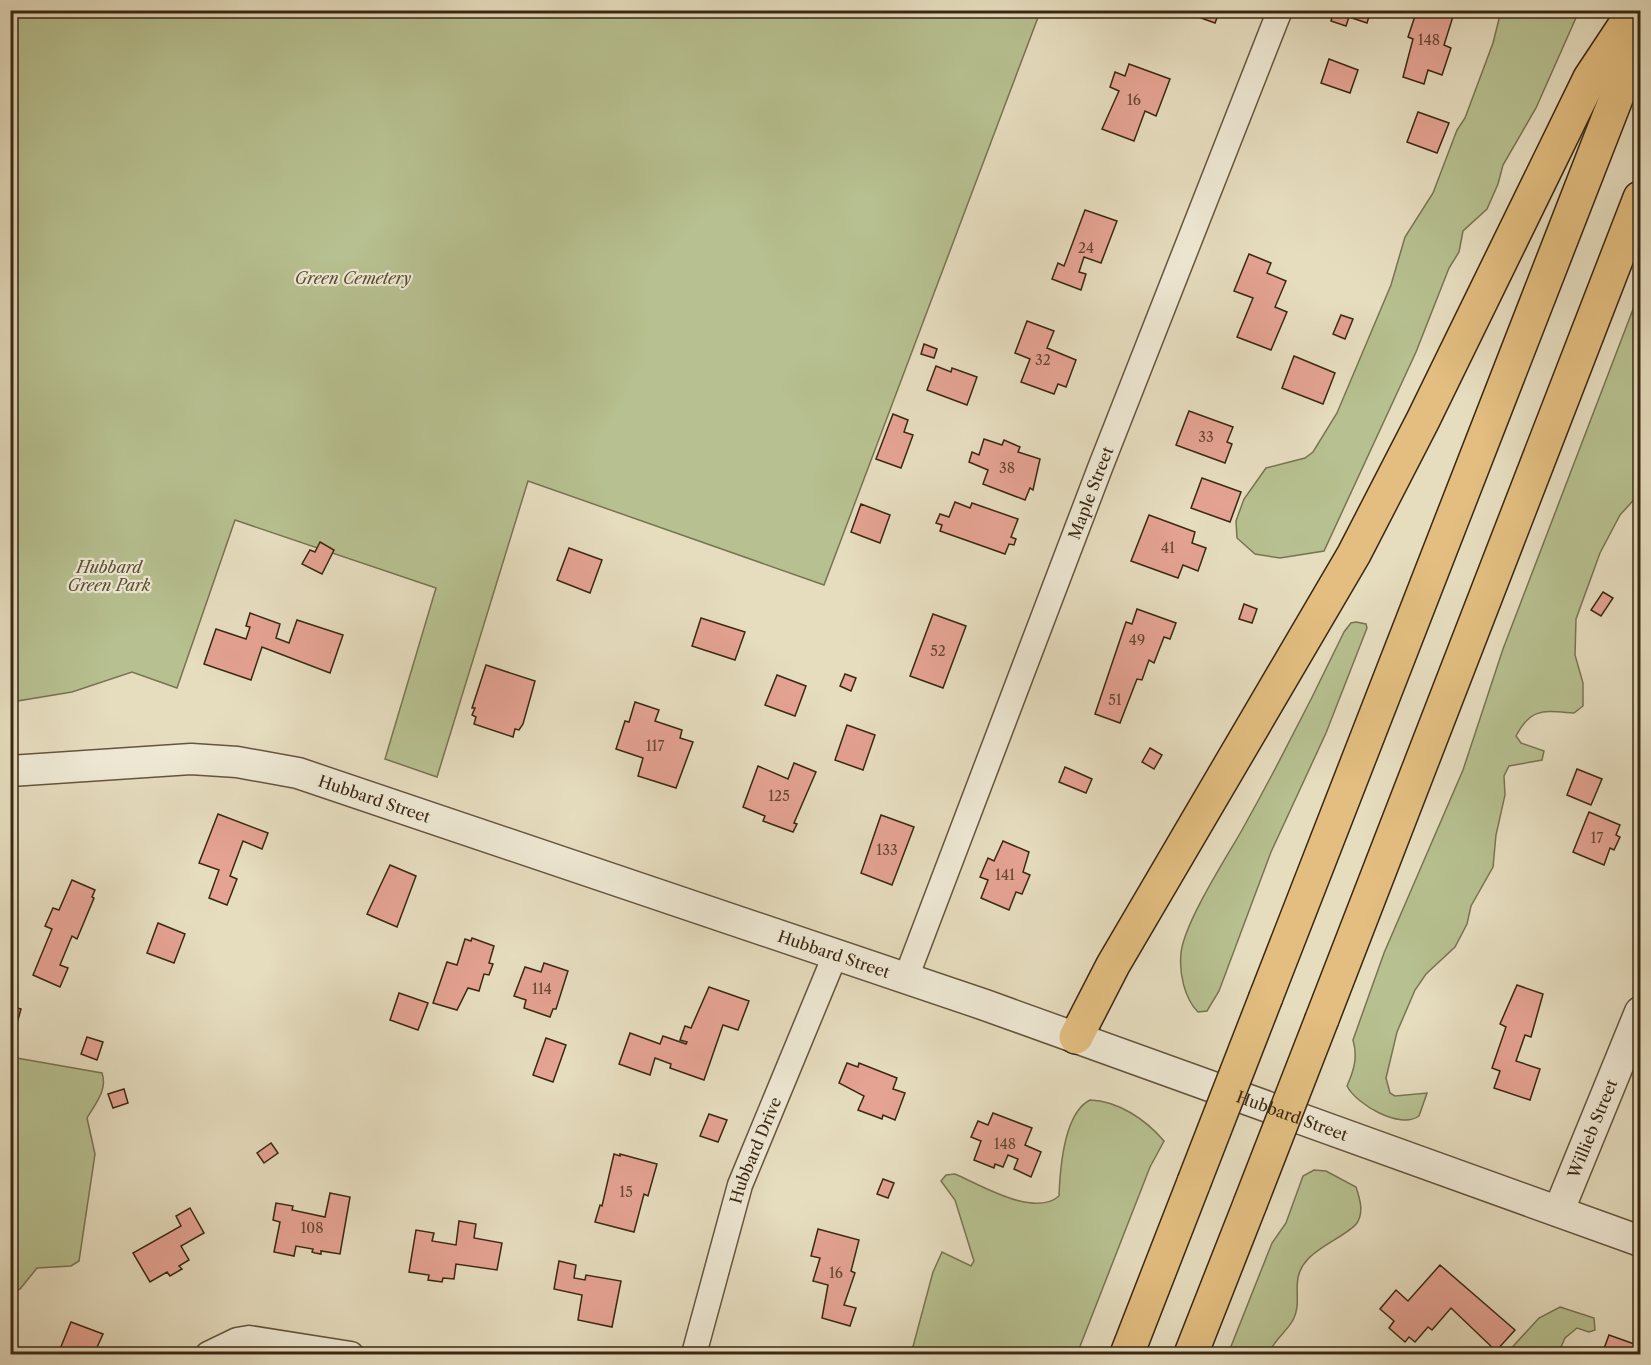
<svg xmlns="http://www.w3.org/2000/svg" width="1651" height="1365" font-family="'Libre Caslon Text',serif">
	<rect width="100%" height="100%" fill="#e6ddbf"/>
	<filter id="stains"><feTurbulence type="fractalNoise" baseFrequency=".00333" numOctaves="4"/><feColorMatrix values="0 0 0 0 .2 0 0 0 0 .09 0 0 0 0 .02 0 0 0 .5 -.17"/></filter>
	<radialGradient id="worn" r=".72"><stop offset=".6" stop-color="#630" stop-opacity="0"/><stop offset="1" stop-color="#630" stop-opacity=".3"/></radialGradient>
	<g fill="#b7c090" stroke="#787451" stroke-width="1.5">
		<path d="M1036,10L1040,12L824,585L528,481L437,777L385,759L436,588L235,520L177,688L132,672L72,692L11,702V11Z"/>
		<path d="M1501,11H1579L1536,108L1503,165L1498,184L1487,209L1463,231L1459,252L1449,268L1416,352L1324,551L1280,558L1255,554L1237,538L1236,521L1244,499L1266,468L1305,458L1313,452L1337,413L1391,285L1405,237L1433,193L1457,130L1465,118L1493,43Z"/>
		<path d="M1640,291V493L1620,515L1600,553L1576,619L1575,655L1583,683V706L1574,713C1544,711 1531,707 1516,736L1521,743L1544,751L1542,760L1509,766L1504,776L1505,795L1496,835L1493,867L1471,906L1467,924L1455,947L1426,974L1415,990L1397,1032L1386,1078L1390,1093L1395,1096L1427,1093L1419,1116C1400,1130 1356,1104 1347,1086C1354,1070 1358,1057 1353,1040L1384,953L1463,770L1503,649Z"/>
		<path d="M1356,622L1366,624L1367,628L1326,733L1271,852L1219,991L1207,1011L1198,1012C1184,998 1179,972 1181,953C1184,923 1226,858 1242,830C1278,765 1312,699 1344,632L1351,623Z"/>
		<path d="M11,1057L102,1073C108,1090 95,1104 87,1118L95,1154L79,1261L71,1266L37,1268L20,1289L11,1292Z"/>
		<path d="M1090,1100C1119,1101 1146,1120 1164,1141L1150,1167L1077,1354H911L933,1272L942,1252L971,1266L974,1261L955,1200L941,1181L946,1175L955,1174C981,1185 1034,1218 1059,1196C1060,1169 1064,1113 1090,1100Z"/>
		<path d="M1314,1170L1326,1171L1356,1187C1360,1199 1364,1212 1357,1223C1349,1234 1321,1245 1308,1259C1288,1280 1304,1300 1293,1320C1286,1333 1273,1340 1269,1354H1228L1272,1243L1286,1223L1303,1176Z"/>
		<path d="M1560,1307L1594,1318L1595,1330L1589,1332L1577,1328L1565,1338L1558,1354H1506L1539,1318Z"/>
	</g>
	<g fill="#e5a393" stroke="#3a2812" stroke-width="1.5">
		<path d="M1179,10H1220L1215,23Z"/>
		<path d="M1334,10H1371L1367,23L1349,17L1346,26L1331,21Z"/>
		<path d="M1417,10H1455L1444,45L1451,48L1442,75L1428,70L1424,84L1403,77L1413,39L1408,37Z"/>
		<path d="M1329,59L1358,70L1350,93L1321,83Z"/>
		<path d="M1129,64L1170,79L1156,116L1145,111L1134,141L1102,129L1119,91L1110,87L1115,72L1125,76Z"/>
		<path d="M1418,112L1449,123L1437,153L1407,142Z"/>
		<path d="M1085,210L1117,221L1101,263L1084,257L1079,272L1086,274L1081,290L1052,279L1058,263L1064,266Z"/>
		<path d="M1249,254L1271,263L1267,273L1286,281L1275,307L1287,312L1271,350L1237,337L1253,298L1234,291Z"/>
		<path d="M1341,315L1353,319L1345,339L1333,334Z"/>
		<path d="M1027,321L1054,331L1047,348L1076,360L1066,387L1058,384L1054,394L1021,382L1030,359L1015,353Z"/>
		<path d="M924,344L937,349L934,358L921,354Z"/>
		<path d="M1294,356L1335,373L1323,404L1282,388Z"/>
		<path d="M936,366L951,372L952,368L977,377L967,405L927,390Z"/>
		<path d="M1189,411L1233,427L1227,442L1232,444L1225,463L1176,445Z"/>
		<path d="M893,414L908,420L904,432L913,435L901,468L876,459Z"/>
		<path d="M984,439L1002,445L1004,440L1020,447L1018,452L1040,459L1033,490L1030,488L1025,500L983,484L988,470L969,462L972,452L979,455Z"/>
		<path d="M1202,478L1241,492L1230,522L1191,508Z"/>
		<path d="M955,502L970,508L972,503L1018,519L1011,537L1016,539L1014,545L1009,544L1005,554L940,531L942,525L936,523L940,514L949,517Z"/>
		<path d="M861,504L890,515L880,543L851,532Z"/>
		<path d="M1149,515L1195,532L1192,543L1206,548L1198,571L1183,565L1178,578L1131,561Z"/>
		<path d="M320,542L334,550L322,574L302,564L310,550L315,552Z"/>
		<path d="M569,548L602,560L590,593L557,580Z"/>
		<path d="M1603,592L1613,598L1601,616L1591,610Z"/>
		<path d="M1244,604L1257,609L1252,623L1239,619Z"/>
		<path d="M1137,609L1176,623L1170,639L1164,637L1154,663L1149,660L1142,680L1137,679L1120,723L1095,714L1126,622L1132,624Z"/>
		<path d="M250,613L280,624L276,638L289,643L297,620L343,635L330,673L262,647L251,680L204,664L216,629L246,639L250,627L246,626Z"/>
		<path d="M933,614L966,626L943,688L910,676Z"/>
		<path d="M701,618L745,632L735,660L692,646Z"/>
		<path d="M486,665L535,681L523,724L519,730L515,729L513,737L474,724L476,717L472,715L475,708H472Z"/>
		<path d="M845,674L856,678L851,691L840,686Z"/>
		<path d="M777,675L806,686L795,716L765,705Z"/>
		<path d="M635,702L659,710L655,721L682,730L680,738L693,742L676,788L638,776L643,758L616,749L625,721L629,722Z"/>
		<path d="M847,725L875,735L863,770L835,760Z"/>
		<path d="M1150,748L1162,755L1154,769L1142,762Z"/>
		<path d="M794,763L816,772L794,823L797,824L793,832L763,821L765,816L743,807L758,766L788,779Z"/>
		<path d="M1065,767L1092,779L1086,793L1059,782Z"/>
		<path d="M1577,769L1602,779L1591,805L1567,795Z"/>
		<path d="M1589,812L1620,825L1616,835L1620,837L1614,850L1610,848L1604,865L1573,852Z"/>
		<path d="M218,814L268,833L262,849L243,841L230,876L237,879L227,905L209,898L219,870L199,863Z"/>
		<path d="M881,815L914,827L892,885L861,873Z"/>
		<path d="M1003,841L1029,852L1023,872L1030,875L1022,894L1016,892L1009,910L981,898L988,880L980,877L988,858L994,861Z"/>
		<path d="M390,865L416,876L397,927L367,914Z"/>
		<path d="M72,880L95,890L92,897L94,898L77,939L72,936L60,965L68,968L60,987L33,975L52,929L45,926L53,908L59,910Z"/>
		<path d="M158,923L185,934L174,963L147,953Z"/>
		<path d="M472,938L494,946L489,963L493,964L489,975L484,974L479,991L468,988L457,1010L433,1003L447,962L457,965L465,939L471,941Z"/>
		<path d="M544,963L568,971L556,1009H553L550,1017L524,1008L526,1000L514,996L525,967L541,972Z"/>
		<path d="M1517,985L1543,994L1531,1037L1525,1035L1516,1061L1540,1069L1530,1100L1494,1088L1500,1071L1492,1068L1506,1027L1500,1024Z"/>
		<path d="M709,987L749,1001L738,1030L723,1025L704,1080L670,1068L671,1064L655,1058L650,1075L619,1064L630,1033L660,1044L663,1036L686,1044L687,1042L680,1040L685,1026L691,1028Z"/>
		<path d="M399,993L428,1003L418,1030L390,1020Z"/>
		<path d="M10,1006L21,1009L14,1034L10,1032Z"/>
		<path d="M87,1037L103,1042L97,1060L81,1054Z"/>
		<path d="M546,1038L566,1045L553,1082L533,1075Z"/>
		<path d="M847,1063L858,1067L859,1063L897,1078L893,1089L905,1093L895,1120L883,1115L882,1119L858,1110L864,1096L839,1083Z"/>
		<path d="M124,1089L128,1103L113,1108L108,1094Z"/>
		<path d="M993,1113L1032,1128L1025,1145L1041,1152L1031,1177L1014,1169L1018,1159L1008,1155L1003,1167L995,1164L994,1168L974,1160L981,1141L971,1137L978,1121L988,1125Z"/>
		<path d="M709,1114L727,1120L718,1142L700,1136Z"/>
		<path d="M271,1143L278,1153L264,1163L257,1153Z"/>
		<path d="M614,1154L620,1156V1154L657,1164L648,1196L644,1194L634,1232L595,1222L600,1205L602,1206Z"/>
		<path d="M883,1179L894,1183L888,1198L877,1194Z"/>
		<path d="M330,1193L350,1197L340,1254L321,1251V1254L315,1253L312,1252L313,1249L296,1246L294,1256L274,1252L280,1222L273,1220L276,1203L293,1206L292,1210L325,1217Z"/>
		<path d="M190,1208L204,1233L181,1246L189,1260L179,1266L182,1269L170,1276L167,1272L150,1282L133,1253L181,1226L176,1216Z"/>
		<path d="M459,1221L476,1224L474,1238L502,1243L497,1270L456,1264L454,1279L443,1278L442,1282L428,1280L429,1275L409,1272L416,1230L434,1233L432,1241L456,1245Z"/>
		<path d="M818,1229L859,1240L851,1271L855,1273L844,1305L856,1308L850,1326L822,1318L828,1285L813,1281L820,1258L811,1256Z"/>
		<path d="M559,1261L576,1265L574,1278L585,1280L586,1275L621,1281L612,1327L578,1320L582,1295L554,1289Z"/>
		<path d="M1440,1265L1515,1330L1496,1351L1451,1308L1432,1330L1428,1327L1415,1342L1409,1337L1405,1342L1389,1328L1394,1321L1380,1309L1396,1290L1408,1301Z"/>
		<path d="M71,1322L103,1334L94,1354H58Z"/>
		<path d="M1609,1335L1640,1346L1639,1354H1602Z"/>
		<path d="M785,1348L808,1354H783Z"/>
	</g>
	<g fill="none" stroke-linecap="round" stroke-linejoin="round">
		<g stroke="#65553d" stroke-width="27">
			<g id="minor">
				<path id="s1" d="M906,978L1100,468L1280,10"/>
				<path d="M208,1354L237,1340L249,1338L351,1354"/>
				<path id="s2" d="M694,1354L740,1185L836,953"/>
			</g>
		</g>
		<g stroke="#65553d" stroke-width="33">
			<g id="tertiary">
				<path id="s3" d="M10,771L191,759L237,762L298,773L985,1005L1640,1241"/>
				<path id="s4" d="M1559,1210L1640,1012"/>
			</g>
		</g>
		<g stroke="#3a2812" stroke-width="36">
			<g id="motorway">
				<path d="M1266,997L1640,37"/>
				<path d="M1322,1019L1640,198"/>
				<path d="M1076,1037L1113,965L1354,554L1423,420L1590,78L1635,10"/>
				<path d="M1127,1354L1194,1182"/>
				<path d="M1191,1354L1250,1204"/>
			</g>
		</g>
		<use href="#minor" stroke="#efe9d5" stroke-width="24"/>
		<use href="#tertiary" stroke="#efe9d5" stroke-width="30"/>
		<use href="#motorway" stroke="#e3be80" stroke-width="33"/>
		<g stroke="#3a2812" stroke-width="36" stroke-linecap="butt">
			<g id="motorway-bridge">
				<path d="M1194,1182L1266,997"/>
				<path d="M1250,1204L1322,1019"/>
			</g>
		</g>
		<use href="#motorway-bridge" stroke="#e3be80" stroke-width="33"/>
	</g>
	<g text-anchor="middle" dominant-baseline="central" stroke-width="4.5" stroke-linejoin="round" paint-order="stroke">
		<g font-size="14" fill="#654732">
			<text x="1429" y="40">148</text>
			<text x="1134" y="100">16</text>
			<text x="1086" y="248">24</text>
			<text x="1043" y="360">32</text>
			<text x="1206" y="437">33</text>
			<text x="1007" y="468">38</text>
			<text x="1168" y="548">41</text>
			<text x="1137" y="640">49</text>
			<text x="938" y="651">52</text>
			<text x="1115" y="700">51</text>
			<text x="655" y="746">117</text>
			<text x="779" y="796">125</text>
			<text x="1597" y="838">17</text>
			<text x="887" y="850">133</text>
			<text x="1005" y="875">141</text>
			<text x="542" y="989">114</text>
			<text x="1005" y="1144">148</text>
			<text x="626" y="1192">15</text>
			<text x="312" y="1228">108</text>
			<text x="836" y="1273">16</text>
		</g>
		<g font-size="16" font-style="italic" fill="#594e32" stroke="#efe9d5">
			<text x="353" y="278">Green Cemetery</text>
			<text x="109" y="567">Hubbard<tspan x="109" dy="18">Green Park</tspan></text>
		</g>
		<g font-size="16" fill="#3a2812" stroke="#efe9d5">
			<text stroke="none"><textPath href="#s1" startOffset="519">Maple Street</textPath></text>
			<text stroke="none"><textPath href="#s3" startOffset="370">Hubbard Street</textPath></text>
			<text stroke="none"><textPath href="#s3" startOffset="855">Hubbard Street</textPath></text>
			<text stroke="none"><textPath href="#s3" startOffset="1341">Hubbard Street</textPath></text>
			<text stroke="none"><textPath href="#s4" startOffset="88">Willieb Street</textPath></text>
			<text stroke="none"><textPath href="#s2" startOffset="213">Hubbard Drive</textPath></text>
		</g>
	</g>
	<rect width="1651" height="1365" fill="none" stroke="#e6ddbf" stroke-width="36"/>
	<rect x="12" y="12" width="1627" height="1341" fill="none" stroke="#3a2812" stroke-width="3"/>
	<rect x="18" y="18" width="1615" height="1329" fill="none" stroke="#3a2812" stroke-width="1.5"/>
	<rect width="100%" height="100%" filter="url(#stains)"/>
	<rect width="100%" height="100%" fill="url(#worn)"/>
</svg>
